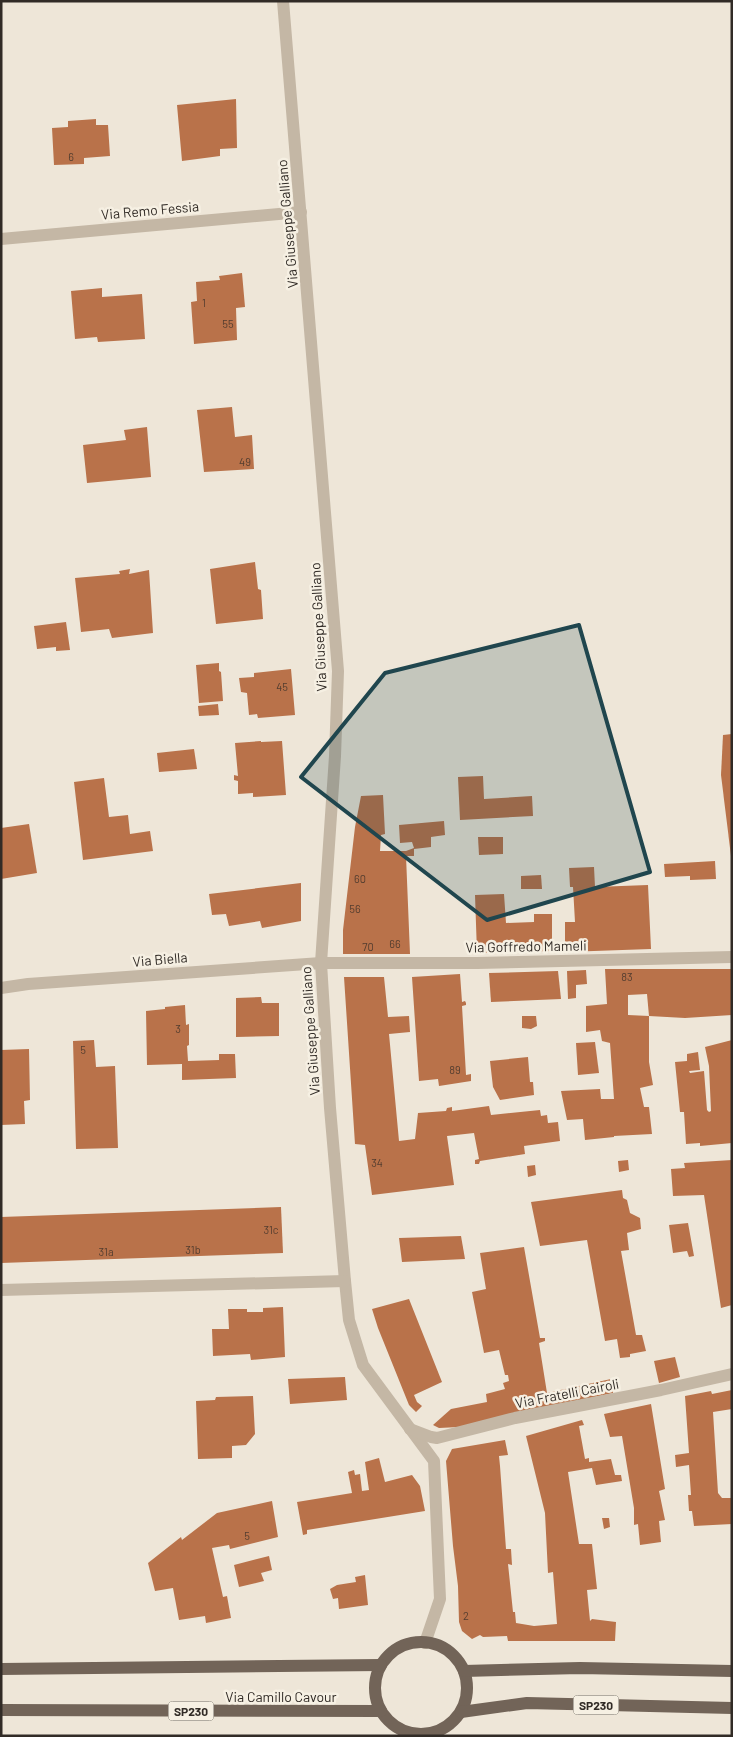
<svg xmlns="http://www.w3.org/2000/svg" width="733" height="1737" font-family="Barlow,sans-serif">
	<rect width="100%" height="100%" fill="#eee6d8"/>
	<g fill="#b9724a">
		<path d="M236,99L237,148L220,149V156L182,161L177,105Z"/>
		<path d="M96,119V125H108L110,156L84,158V164L54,165L52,128L68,127V121Z"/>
		<path d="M242,273L245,307L236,308L237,340L194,344L191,302L197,301L196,282L220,280L219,276Z"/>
		<path d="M102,288V297L142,294L145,339L98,342L97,337L75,339L71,291Z"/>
		<path d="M232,407L235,437L252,435L254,469L204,472L197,410Z"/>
		<path d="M147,427L151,477L87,483L83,445L126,440L124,430Z"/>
		<path d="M255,562L258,589L261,590L263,619L216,624L210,569Z"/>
		<path d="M130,569L129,574L149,570L153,633L112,638L109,629L81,632L75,578L120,574L119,571Z"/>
		<path d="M66,622L70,650L56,651V647L37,649L34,626Z"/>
		<path d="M219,663V671L221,672L223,701L199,703L196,665Z"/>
		<path d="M291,669L295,715L258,718L257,714L249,715L247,693L241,692L239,678L254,677V673Z"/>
		<path d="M218,704L219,715L199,716L198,706Z"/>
		<path d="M732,734V856H731L721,775L723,735Z"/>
		<path d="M261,741V742L282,741L286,795L253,797V793L238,794V781L234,780V775L238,776L235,743Z"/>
		<path d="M194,749L197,769L159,772L157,753Z"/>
		<path d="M483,776L484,799L532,796L533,816L460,820L458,777Z"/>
		<path d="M104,778L109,817L128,815L130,834L150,831L153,851L83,860L74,782Z"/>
		<path d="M383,795L385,834L381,835L380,851H406L414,848L412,842L400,843L399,825L444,821L445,835L431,837V847L414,849V856H406L410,954H343V930L355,827L361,796Z"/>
		<path d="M29,824L37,873L1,879V828Z"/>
		<path d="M478,837H503V854L479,855Z"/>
		<path d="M715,861L716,879L690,880V876L665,877L664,864Z"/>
		<path d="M594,867L595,887L648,885L651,949L565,952V922H575L573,887H570L569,868Z"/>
		<path d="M541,875L542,889H521V876Z"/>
		<path d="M301,883V921L262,928L260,921L229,926L226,914L212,915L209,894Z"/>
		<path d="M504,894L506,923L534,922V914H552V951L477,953L475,895Z"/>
		<path d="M605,969H732V1015L685,1018L649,1016L647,994L628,995V1015L649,1016V1062L653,1085L640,1088L644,1107H649L652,1134L614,1136V1137L585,1140L583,1119L567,1120L561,1091L600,1089L601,1099H614L610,1043L602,1041L600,1030L586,1032V1006L607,1004Z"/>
		<path d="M586,970L587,984L576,985V998L568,999L567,971Z"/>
		<path d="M558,971L561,999L491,1002L489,973Z"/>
		<path d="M460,974L462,1002L465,1001L466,1003V1005L462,1006L466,1075L471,1074V1081L439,1086L438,1079L419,1081L412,977Z"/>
		<path d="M344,977H384L388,1017L409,1016L410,1032L389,1034L399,1141L415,1139L418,1113L446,1111L447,1108L452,1107V1111L489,1106L491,1115L540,1110L541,1116L547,1115L548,1123L558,1122L560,1141L524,1146L525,1154L480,1161L479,1164H475V1160L479,1159L474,1133L447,1136L454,1185L372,1195L365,1145L355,1144Z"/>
		<path d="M261,997L262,1003H279V1036L236,1037V998Z"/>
		<path d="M185,1005L186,1025L189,1024V1045L187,1046L188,1061L219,1060V1054H235L236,1078L182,1080V1064L147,1065L146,1011L165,1009V1007Z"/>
		<path d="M522,1016H536L537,1026L531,1029L522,1028Z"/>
		<path d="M94,1040L96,1067L115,1066L118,1148L76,1149L73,1041Z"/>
		<path d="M732,1040V1143L700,1146V1143L686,1144L684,1112H680L675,1062L687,1061V1054L698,1052L700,1070L689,1071L690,1073L704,1071L707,1110L709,1112L711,1111L709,1066L705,1047Z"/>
		<path d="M595,1042L599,1073L578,1075L576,1043Z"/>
		<path d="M29,1049L30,1100L24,1101L25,1124L1,1125V1050Z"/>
		<path d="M528,1057L530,1082H533L534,1095L500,1100L493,1087L490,1061Z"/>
		<path d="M628,1160L629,1170L619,1172L618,1161Z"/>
		<path d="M732,1160V1305L721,1308L704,1195L673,1196L671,1169L685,1168L684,1163Z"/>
		<path d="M535,1165L536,1175L528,1177L527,1166Z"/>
		<path d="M622,1190L623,1198L627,1200L630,1213L640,1218L641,1229L627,1233L629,1250L621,1251L636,1335H642L646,1351L630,1354V1357L620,1358L617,1339L605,1341L587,1240L540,1246L531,1202Z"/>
		<path d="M281,1207L283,1253L1,1263V1217Z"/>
		<path d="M688,1223L694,1256L689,1257L687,1251L673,1253L669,1225Z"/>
		<path d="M461,1236L465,1259L402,1262L399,1238Z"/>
		<path d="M524,1247L540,1338H545V1341L539,1343L547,1393L611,1379L613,1393L459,1427L439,1428L433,1425L451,1409L487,1402L486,1394L505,1389L503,1383L509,1381L508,1375H505L499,1350L484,1353L472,1292L486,1289L480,1253Z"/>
		<path d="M409,1299L442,1382L414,1395L417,1402L422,1406L416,1412L409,1405L378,1328L372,1309Z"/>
		<path d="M283,1307L285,1357L251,1360L250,1354L213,1356L212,1329H229L228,1309H247V1312H263V1308Z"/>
		<path d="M675,1357L680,1377L659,1383L654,1361Z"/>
		<path d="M345,1377L347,1400L290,1404L288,1379Z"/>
		<path d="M732,1390V1409L713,1412L718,1493L722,1498H732V1524L694,1526L692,1511H689L688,1495H691L689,1465L676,1467L675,1455L689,1453L685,1396L711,1391L712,1394Z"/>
		<path d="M253,1396L255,1434L246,1445L232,1446V1458L198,1459L196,1401L215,1400L216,1397Z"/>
		<path d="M651,1404L665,1489L659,1491L665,1520L659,1521L661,1542L640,1545L638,1524L634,1525V1508L622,1436L610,1437L604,1414Z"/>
		<path d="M582,1420L584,1425L579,1426L585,1459L589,1458V1462L611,1459L615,1475H621L622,1481L596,1485L592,1468L568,1472L579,1544H592L597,1589L587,1590L590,1621L592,1619L616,1622L615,1641H508L507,1636L483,1637L480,1635L472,1639L462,1631L459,1622L458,1586L453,1546L446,1461L452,1449L505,1440L508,1455L499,1456L500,1466L506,1549H511L512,1565L508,1564L513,1612H515L516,1623L534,1626L557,1624L553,1572L548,1573L545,1513L526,1436Z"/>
		<path d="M379,1458L385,1482L412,1475L420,1486L425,1511L307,1530V1534L303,1535L297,1502L352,1493L348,1472L354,1470L355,1475L360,1474L362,1491L369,1490L365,1462Z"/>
		<path d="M272,1501L278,1537L230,1549L229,1545L212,1548L223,1597L227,1596L231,1618L206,1623L205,1616L179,1620L173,1588L155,1591L148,1563L181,1537L182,1540L217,1513Z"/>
		<path d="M602,1518H609L610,1527L604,1529Z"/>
		<path d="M269,1556L272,1570L261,1573L264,1581L239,1587L234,1565Z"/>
		<path d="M365,1575L368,1605L339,1609L338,1598L333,1599L330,1589L337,1585L356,1582L355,1577Z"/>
	</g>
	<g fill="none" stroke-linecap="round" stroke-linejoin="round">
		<g stroke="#c4b7a5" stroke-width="12">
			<path d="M283,1L338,671L335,756L321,963L330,1108L345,1281L349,1320L363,1365L434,1461L440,1599L425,1643"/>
			<path d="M1,239L301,212"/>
			<path d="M1,988L28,984L321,963H477L732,957"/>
			<path d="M1,1290L345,1281"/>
			<path d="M410,1429L431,1437L437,1438L515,1418L661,1390L732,1374"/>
		</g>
		<path stroke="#c4b7a5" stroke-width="12" d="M421,1736V1735"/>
		<g stroke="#726458" stroke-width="12">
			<circle cx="421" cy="1688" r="46"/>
			<path d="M1,1669L381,1665"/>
			<path d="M464,1671L580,1668L732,1671"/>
			<path d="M1,1710L381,1711"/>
			<path d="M461,1712L527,1703L732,1708"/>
		</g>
	</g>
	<path fill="#20464e" fill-opacity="0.2" stroke="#20464e" stroke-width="4" stroke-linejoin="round" d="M579,625L650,872L487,920L301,777L385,673Z"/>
	<g text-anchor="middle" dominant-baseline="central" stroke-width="5" stroke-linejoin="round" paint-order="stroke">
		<g font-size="11" fill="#533d2f">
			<text x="71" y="156">6</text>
			<text x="204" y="302">1</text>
			<text x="228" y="323">55</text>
			<text x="245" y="461">49</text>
			<text x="282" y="686">45</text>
			<text x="360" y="878">60</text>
			<text x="355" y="908">56</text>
			<text x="395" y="943">66</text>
			<text x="368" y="946">70</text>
			<text x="627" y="976">83</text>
			<text x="178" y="1028">3</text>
			<text x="83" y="1049">5</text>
			<text x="455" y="1069">89</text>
			<text x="377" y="1162">34</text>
			<text x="271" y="1229">31c</text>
			<text x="193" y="1249">31b</text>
			<text x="106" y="1251">31a</text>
			<text x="247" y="1535">5</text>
			<text x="466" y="1615">2</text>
		</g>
		<g fill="#f6f0e3" stroke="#6c665f" stroke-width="1">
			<rect x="573.5" y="1695.5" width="45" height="19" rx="4"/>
			<rect x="168.5" y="1701.5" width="45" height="19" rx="4"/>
		</g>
		<g font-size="12" font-weight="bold" fill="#312b26">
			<text x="596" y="1705">SP230</text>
			<text x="191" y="1711">SP230</text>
		</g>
		<g font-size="14" fill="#312b26" stroke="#f6f0e3">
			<text transform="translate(150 210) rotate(-5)">Via Remo Fessia</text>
			<text transform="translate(287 224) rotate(-95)">Via Giuseppe Galliano</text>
			<text transform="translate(318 627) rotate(-93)">Via Giuseppe Galliano</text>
			<text transform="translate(526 946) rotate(-1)">Via Goffredo Mameli</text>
			<text transform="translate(160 959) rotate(-5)">Via Biella</text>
			<text transform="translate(310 1031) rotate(-94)">Via Giuseppe Galliano</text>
			<text transform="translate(567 1393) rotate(-11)">Via Fratelli Cairoli</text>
			<text x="281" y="1696">Via Camillo Cavour</text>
		</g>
	</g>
	<rect width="733" height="1737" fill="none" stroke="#312b26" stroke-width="5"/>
</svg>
